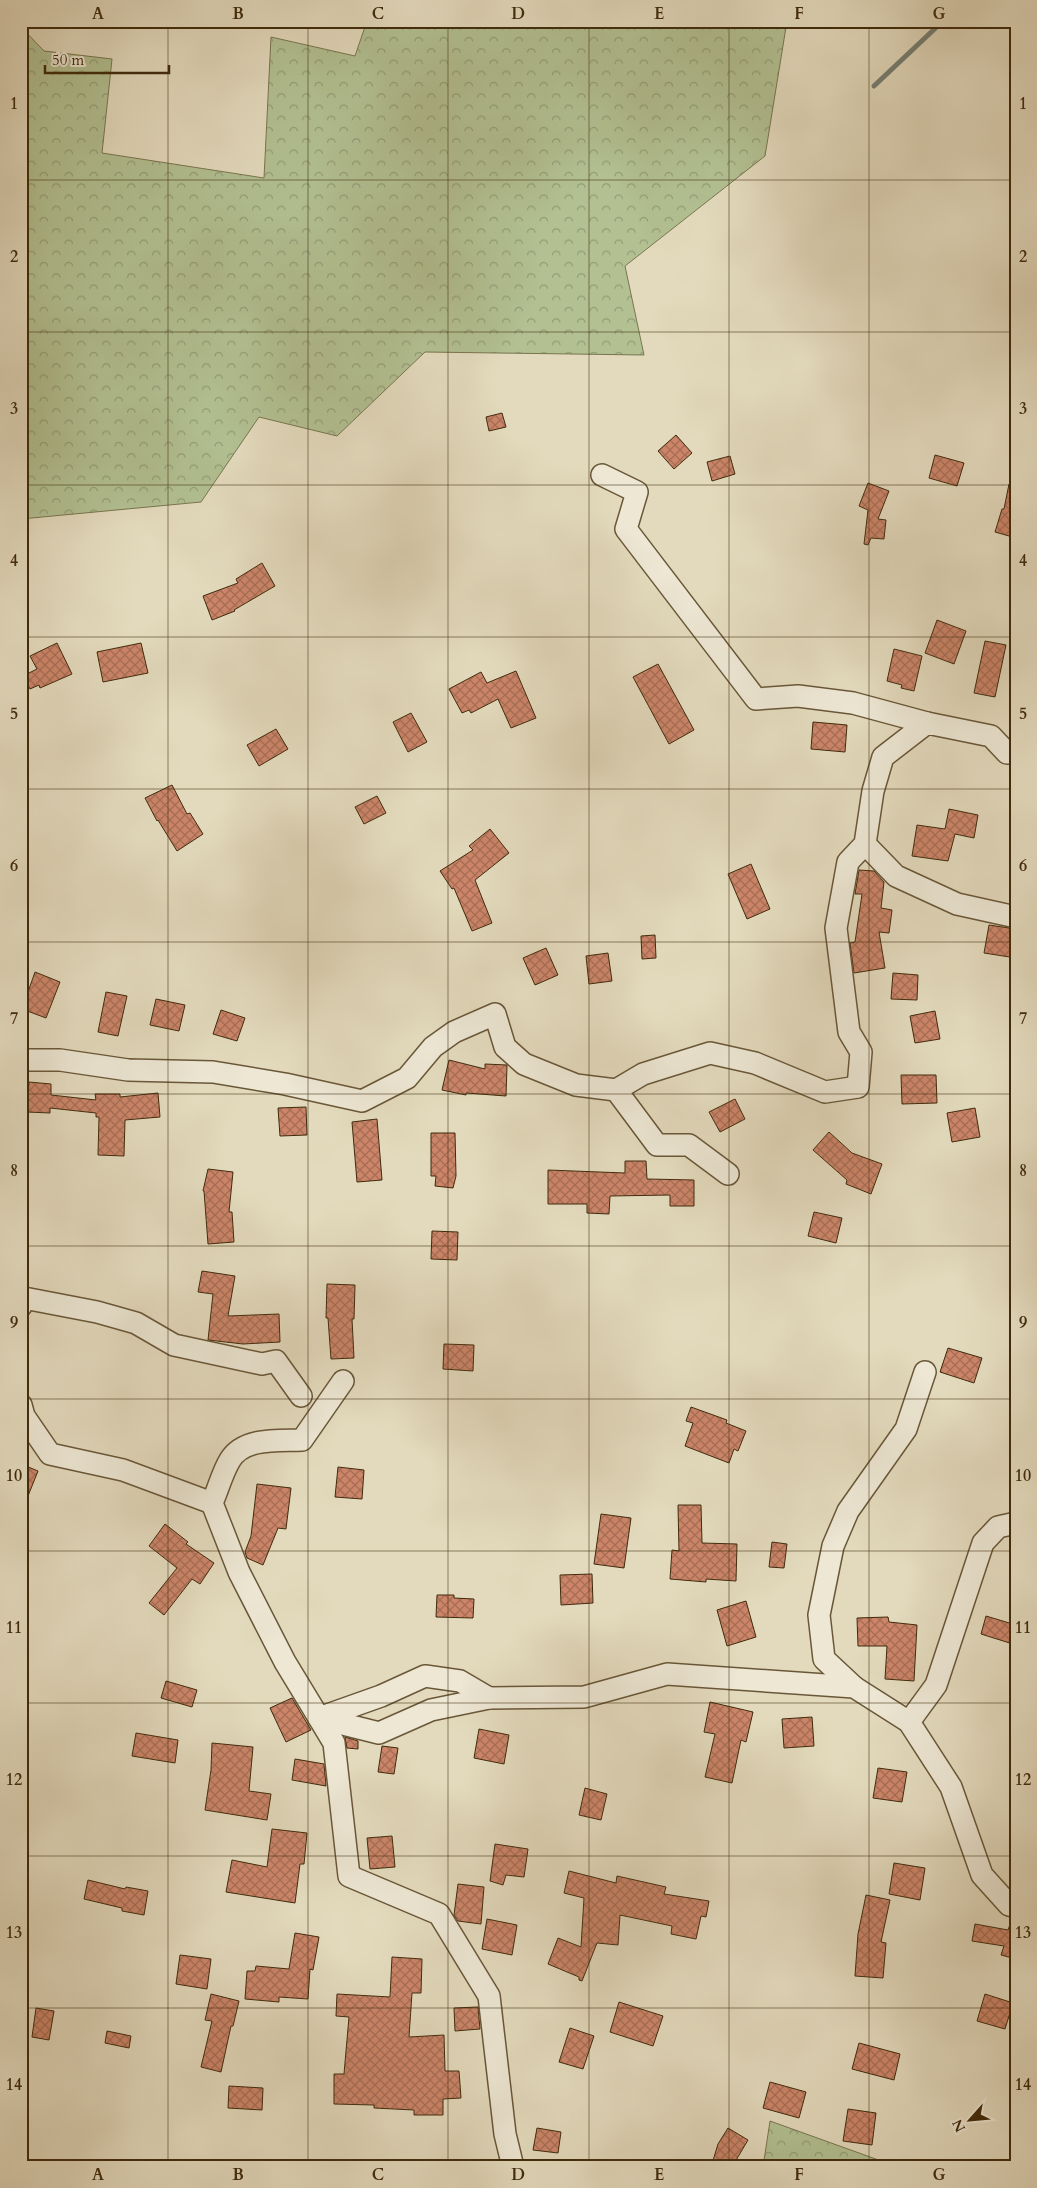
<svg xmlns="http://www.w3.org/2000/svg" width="1037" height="2188" font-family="Cardo,serif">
	<defs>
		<pattern id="forest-crowns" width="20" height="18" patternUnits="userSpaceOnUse" patternTransform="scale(1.25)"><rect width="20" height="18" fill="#b2c092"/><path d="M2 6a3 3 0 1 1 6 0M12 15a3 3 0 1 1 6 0" fill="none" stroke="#929c76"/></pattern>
		<pattern id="building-cross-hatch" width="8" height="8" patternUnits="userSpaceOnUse" patternTransform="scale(1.25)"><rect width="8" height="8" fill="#cc8569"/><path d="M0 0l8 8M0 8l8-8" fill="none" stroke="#a76d55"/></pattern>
	</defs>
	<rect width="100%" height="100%" fill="#e3dabd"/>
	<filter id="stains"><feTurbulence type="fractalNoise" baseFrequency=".004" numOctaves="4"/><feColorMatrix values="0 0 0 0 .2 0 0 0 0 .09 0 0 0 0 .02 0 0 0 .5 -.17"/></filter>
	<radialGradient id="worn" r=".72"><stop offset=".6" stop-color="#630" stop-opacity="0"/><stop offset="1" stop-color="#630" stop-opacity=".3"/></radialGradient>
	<g fill="url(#forest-crowns)" stroke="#79764f">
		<path d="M367,21H787L765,156L625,266L644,355L425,352L337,436L259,417L201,502L21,519V27L44,51L112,59L102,153L264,178L271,37L355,56Z"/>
		<path d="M770,2121L898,2167H763Z"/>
	</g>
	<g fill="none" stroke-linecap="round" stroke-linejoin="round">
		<path stroke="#758075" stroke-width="5" d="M874,86L943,21"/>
	</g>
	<g fill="url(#building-cross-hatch)" stroke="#402b0c">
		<path d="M502,413L506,427L489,431L486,417Z"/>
		<path d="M676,435L692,453L674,469L658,451Z"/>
		<path d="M935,455L964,463L957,486L929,478Z"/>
		<path d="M730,456L735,474L712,481L707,462Z"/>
		<path d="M868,483L889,491L878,519L886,520L884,539L871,538L868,545L864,544L868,510L859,506Z"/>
		<path d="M1009,484L1016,485V538L995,532L1002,509H1004Z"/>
		<path d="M262,563L275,586L234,610L235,611L212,620L203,596L238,583L236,579Z"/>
		<path d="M937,620L966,631L954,664L925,653Z"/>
		<path d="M985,641L1006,645L995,697L974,693Z"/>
		<path d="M57,643L72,674L40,688L39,685L30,689L23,676L37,669L30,656Z"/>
		<path d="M141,643L148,673L103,682L97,652Z"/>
		<path d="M894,649L922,656L914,691L901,688L902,685L887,681Z"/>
		<path d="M658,664L694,730L669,744L633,677Z"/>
		<path d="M516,671L536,718L511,728L498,699L471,713L469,710L462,713L449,689L481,672L487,683Z"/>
		<path d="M411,713L427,742L408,752L393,722Z"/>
		<path d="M813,722L847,725L845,752L811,749Z"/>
		<path d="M276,729L288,749L259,766L247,745Z"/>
		<path d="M172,785L187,814L190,813L203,834L177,851L158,820L157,821L145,798Z"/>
		<path d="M377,796L386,813L364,824L355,807Z"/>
		<path d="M949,809L978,815L974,838L955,834L948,861L912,856L917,825L945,829Z"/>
		<path d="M490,829L509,853L475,880L492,923L472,931L454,888L452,889L440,871L473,850L469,846Z"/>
		<path d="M751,864L770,909L747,919L728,874Z"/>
		<path d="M859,870L874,871L884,882L881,908L892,910L889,933L879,932L885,968L854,973L850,943L855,942L862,894H855Z"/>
		<path d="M989,925L1016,929V958L984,953Z"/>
		<path d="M655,935L656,958L642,959L641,936Z"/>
		<path d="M546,948L558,975L535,985L523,958Z"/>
		<path d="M608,953L612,981L589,984L586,956Z"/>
		<path d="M35,972L60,982L46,1018L22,1009Z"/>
		<path d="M893,973L918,975L917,1000L891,999Z"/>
		<path d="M106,992L127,996L118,1036L98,1032Z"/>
		<path d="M156,999L185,1005L179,1031L150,1025Z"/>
		<path d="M221,1010L245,1018L237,1041L213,1034Z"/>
		<path d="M935,1011L940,1039L915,1043L910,1016Z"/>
		<path d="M449,1060L485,1069V1064L507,1065L506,1096L466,1093V1095L442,1090Z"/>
		<path d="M901,1075H936L937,1103L902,1104Z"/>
		<path d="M29,1082L51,1084V1095L96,1100L95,1094H120V1097L158,1093L160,1117L125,1120L124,1156L98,1155L99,1117H96V1113L50,1108V1113L27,1112Z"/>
		<path d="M735,1099L745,1119L720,1132L709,1112Z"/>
		<path d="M306,1107L307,1135L280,1136L278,1108Z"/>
		<path d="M975,1108L980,1137L952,1142L947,1113Z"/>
		<path d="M377,1119L382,1180L357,1182L352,1122Z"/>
		<path d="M829,1132L852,1153L882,1164L871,1194L846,1184L847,1180L813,1150Z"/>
		<path d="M431,1133H455L456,1176L453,1188L435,1186L436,1176H431Z"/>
		<path d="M625,1161H646L647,1179L694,1180V1206H670V1195L610,1196L609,1214L587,1213V1204H548V1170L625,1173Z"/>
		<path d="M208,1169L233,1172L229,1212H232L234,1242L208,1244L204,1191H203Z"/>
		<path d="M814,1212L842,1218L836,1243L808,1236Z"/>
		<path d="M432,1231L458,1232L457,1260L431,1259Z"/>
		<path d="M202,1271L235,1276L228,1316L279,1314L280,1342L243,1344L208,1340L213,1294L198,1292Z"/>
		<path d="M327,1284L355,1285L354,1319H352L354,1358L331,1359L328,1318H326Z"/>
		<path d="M444,1344L474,1345L473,1371L443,1369Z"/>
		<path d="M948,1348L982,1358L974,1383L940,1372Z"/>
		<path d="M691,1407L727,1420L726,1423L746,1431L738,1451L734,1449L729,1463L685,1446L693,1423L686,1421Z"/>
		<path d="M21,1464L38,1471L22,1511H21Z"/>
		<path d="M338,1467L364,1470L362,1499L335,1497Z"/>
		<path d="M257,1484L291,1488L286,1529L278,1528L263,1565L247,1558L245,1552L251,1536Z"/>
		<path d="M678,1505H701L702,1543L737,1544L736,1581L706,1579V1582L670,1579L672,1550L679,1551Z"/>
		<path d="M601,1514L631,1518L624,1568L594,1564Z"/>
		<path d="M165,1524L188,1542L186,1544L214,1563L200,1584L192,1579L164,1615L149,1603L177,1568L149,1546Z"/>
		<path d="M772,1542L787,1544L784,1568L769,1567Z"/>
		<path d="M592,1574L593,1603L561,1605L560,1575Z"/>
		<path d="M437,1595H454V1598L474,1599L473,1618L436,1617Z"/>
		<path d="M746,1601L756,1637L727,1646L717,1610Z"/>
		<path d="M986,1616L1016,1625V1645L981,1634Z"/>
		<path d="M888,1617L889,1622L917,1625L914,1681L885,1679L887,1646H858L857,1618Z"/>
		<path d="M166,1681L197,1690L192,1707L161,1698Z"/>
		<path d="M292,1698L311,1730L286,1742L270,1708Z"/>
		<path d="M710,1702L753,1712L746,1742L741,1740L732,1783L705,1777L715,1734L704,1732Z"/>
		<path d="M812,1717L814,1746L784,1748L782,1719Z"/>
		<path d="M479,1729L509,1735L504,1764L474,1758Z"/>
		<path d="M136,1733L178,1740L175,1763L132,1756Z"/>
		<path d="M345,1737L358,1741V1749L347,1748Z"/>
		<path d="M212,1743L253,1747L249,1791L271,1794L267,1820L205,1810L211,1770Z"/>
		<path d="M382,1746L398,1748L394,1774L378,1772Z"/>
		<path d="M295,1759L324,1764L326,1786L292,1780Z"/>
		<path d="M878,1768L907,1772L902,1802L873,1798Z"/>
		<path d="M585,1788L607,1794L601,1820L579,1815Z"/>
		<path d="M272,1829L307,1833L304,1864H300L295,1903L226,1892L232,1860L267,1867Z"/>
		<path d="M392,1836L395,1867L370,1869L367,1838Z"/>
		<path d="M495,1844L528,1849L524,1877L506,1875L503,1885L490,1881Z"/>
		<path d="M894,1863L925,1868L920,1900L889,1894Z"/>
		<path d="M569,1871L616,1883L617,1876L666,1887L664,1894L709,1901L706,1917L701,1916L696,1939L671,1934L672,1926L620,1915L618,1945L597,1943L582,1981L579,1980V1977L548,1964L558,1938L581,1947L584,1898L564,1893Z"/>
		<path d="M88,1880L125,1889L126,1887L148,1891L144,1915L122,1911V1908L84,1899Z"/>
		<path d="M458,1884L484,1887L481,1924L458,1921L454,1915Z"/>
		<path d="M866,1895L890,1900L881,1942L886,1943L883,1978L855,1976L858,1934Z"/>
		<path d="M487,1919L517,1925L512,1955L482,1949Z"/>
		<path d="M1012,1919H1016V1959L1001,1955L1004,1946L972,1941L975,1924L1008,1930Z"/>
		<path d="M295,1933L319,1937L313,1970L310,1969L308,1999L279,1997V2002L245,1999L247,1971H255L256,1966L289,1969Z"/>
		<path d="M180,1955L211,1959L207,1989L176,1984Z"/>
		<path d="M392,1957L422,1959L421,1993H412L409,2037L444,2035L445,2071H459L461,2098L443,2099V2115H414V2110L374,2108V2105L334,2104V2074H344L349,2017L336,2016L337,1994L390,1997Z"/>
		<path d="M211,1994L239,2001L233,2026H231L221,2072L201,2067L212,2021L205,2020Z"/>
		<path d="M985,1994L1013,2003L1005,2029L977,2021Z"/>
		<path d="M619,2002L663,2016L653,2046L610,2032Z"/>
		<path d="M478,2007L480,2029L455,2031L454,2008Z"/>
		<path d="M36,2008L54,2011L49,2040L32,2037Z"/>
		<path d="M570,2028L594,2036L583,2069L559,2062Z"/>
		<path d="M107,2031L131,2036L129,2048L105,2043Z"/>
		<path d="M859,2043L900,2054L894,2080L852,2069Z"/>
		<path d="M770,2082L806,2092L799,2118L763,2108Z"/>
		<path d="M229,2086L263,2088L262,2110L228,2108Z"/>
		<path d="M848,2109L876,2113L872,2145L843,2141Z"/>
		<path d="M537,2128L561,2132L558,2153L533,2150Z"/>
		<path d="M728,2128L748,2140L732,2167H711L718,2144Z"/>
	</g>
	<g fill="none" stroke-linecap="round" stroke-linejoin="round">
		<g stroke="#695738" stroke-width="24">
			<g id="minor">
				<path d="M602,475L637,492L626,529L756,699L798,696L853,703L927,723"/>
				<path d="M865,844L896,876L957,904L1016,917"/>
				<path d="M21,1060H60L128,1070L213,1072L285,1084L362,1101L407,1078L433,1047L454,1032L495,1014L505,1047L524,1064L576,1085L616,1090"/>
				<path d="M728,1174L689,1145H657L616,1090L643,1074L710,1053L755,1063L825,1092L858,1087L861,1052L849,1032L836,928L848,862L865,844L873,791L883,757L927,723L991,736L1007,753H1016"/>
				<path d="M21,1306L24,1298L97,1312L136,1323L174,1345L262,1364L276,1361L301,1396"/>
				<path d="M343,1381L302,1440C278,1441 244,1437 230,1460C222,1473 218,1490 212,1503L239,1572L285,1662L319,1718L379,1733L431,1710L489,1698L584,1697L667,1674L854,1687L909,1722L951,1787L982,1875L1009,1905L1016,1907"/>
				<path d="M21,1405L24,1416L50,1454L123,1470L212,1503"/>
				<path d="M854,1687L824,1659L819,1615L833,1546L848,1511L906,1429L925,1372"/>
				<path d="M489,1698L460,1681L425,1676L381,1696L319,1718L334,1743L349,1876L439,1914L489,1996L505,2134L513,2167"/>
				<path d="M909,1722L936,1685L983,1543L998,1527L1016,1523"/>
			</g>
		</g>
		<use href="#minor" stroke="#ede7d4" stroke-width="21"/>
	</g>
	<path fill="none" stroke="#402b0c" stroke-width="1" stroke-opacity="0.55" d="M168,21V2167M308,21V2167M448,21V2167M589,21V2167M729,21V2167M869,21V2167M21,180H1016M21,332H1016M21,485H1016M21,637H1016M21,789H1016M21,942H1016M21,1094H1016M21,1246H1016M21,1399H1016M21,1551H1016M21,1703H1016M21,1856H1016M21,2008H1016"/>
	<rect width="1037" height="2188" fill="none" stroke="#e3dabd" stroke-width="55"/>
	<g transform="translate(970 2120) rotate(243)" stroke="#ede7d4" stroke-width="4" paint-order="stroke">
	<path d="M0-4L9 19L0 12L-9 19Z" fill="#402b0c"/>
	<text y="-8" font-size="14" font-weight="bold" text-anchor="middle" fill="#402b0c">N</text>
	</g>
	<path d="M45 65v8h124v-8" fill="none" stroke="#402b0c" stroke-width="2.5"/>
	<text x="52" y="65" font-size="15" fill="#402b0c" stroke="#ede7d4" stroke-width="4" paint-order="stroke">50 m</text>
	<rect x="28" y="28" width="982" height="2132" fill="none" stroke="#402b0c" stroke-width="2"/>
	<g font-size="16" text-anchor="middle" font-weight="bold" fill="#402b0c">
		<text x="98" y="19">A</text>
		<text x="238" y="19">B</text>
		<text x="378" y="19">C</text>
		<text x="518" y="19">D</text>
		<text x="659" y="19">E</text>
		<text x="799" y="19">F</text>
		<text x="939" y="19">G</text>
		<text x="14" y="109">1</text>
		<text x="1023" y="109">1</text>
		<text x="14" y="262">2</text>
		<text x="1023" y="262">2</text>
		<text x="14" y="414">3</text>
		<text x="1023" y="414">3</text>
		<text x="14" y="566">4</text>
		<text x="1023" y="566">4</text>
		<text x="14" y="719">5</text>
		<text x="1023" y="719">5</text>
		<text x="14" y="871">6</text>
		<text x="1023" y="871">6</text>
		<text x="14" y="1024">7</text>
		<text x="1023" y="1024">7</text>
		<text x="14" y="1176">8</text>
		<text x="1023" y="1176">8</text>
		<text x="14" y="1328">9</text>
		<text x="1023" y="1328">9</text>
		<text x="14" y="1481">10</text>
		<text x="1023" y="1481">10</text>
		<text x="14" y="1633">11</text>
		<text x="1023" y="1633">11</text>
		<text x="14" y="1785">12</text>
		<text x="1023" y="1785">12</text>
		<text x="14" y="1938">13</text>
		<text x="1023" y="1938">13</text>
		<text x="14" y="2090">14</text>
		<text x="1023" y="2090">14</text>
		<text x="98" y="2180">A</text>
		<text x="238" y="2180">B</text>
		<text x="378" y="2180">C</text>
		<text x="518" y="2180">D</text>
		<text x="659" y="2180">E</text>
		<text x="799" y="2180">F</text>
		<text x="939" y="2180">G</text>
	</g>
	<rect width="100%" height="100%" filter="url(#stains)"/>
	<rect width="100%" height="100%" fill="url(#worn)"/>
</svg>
